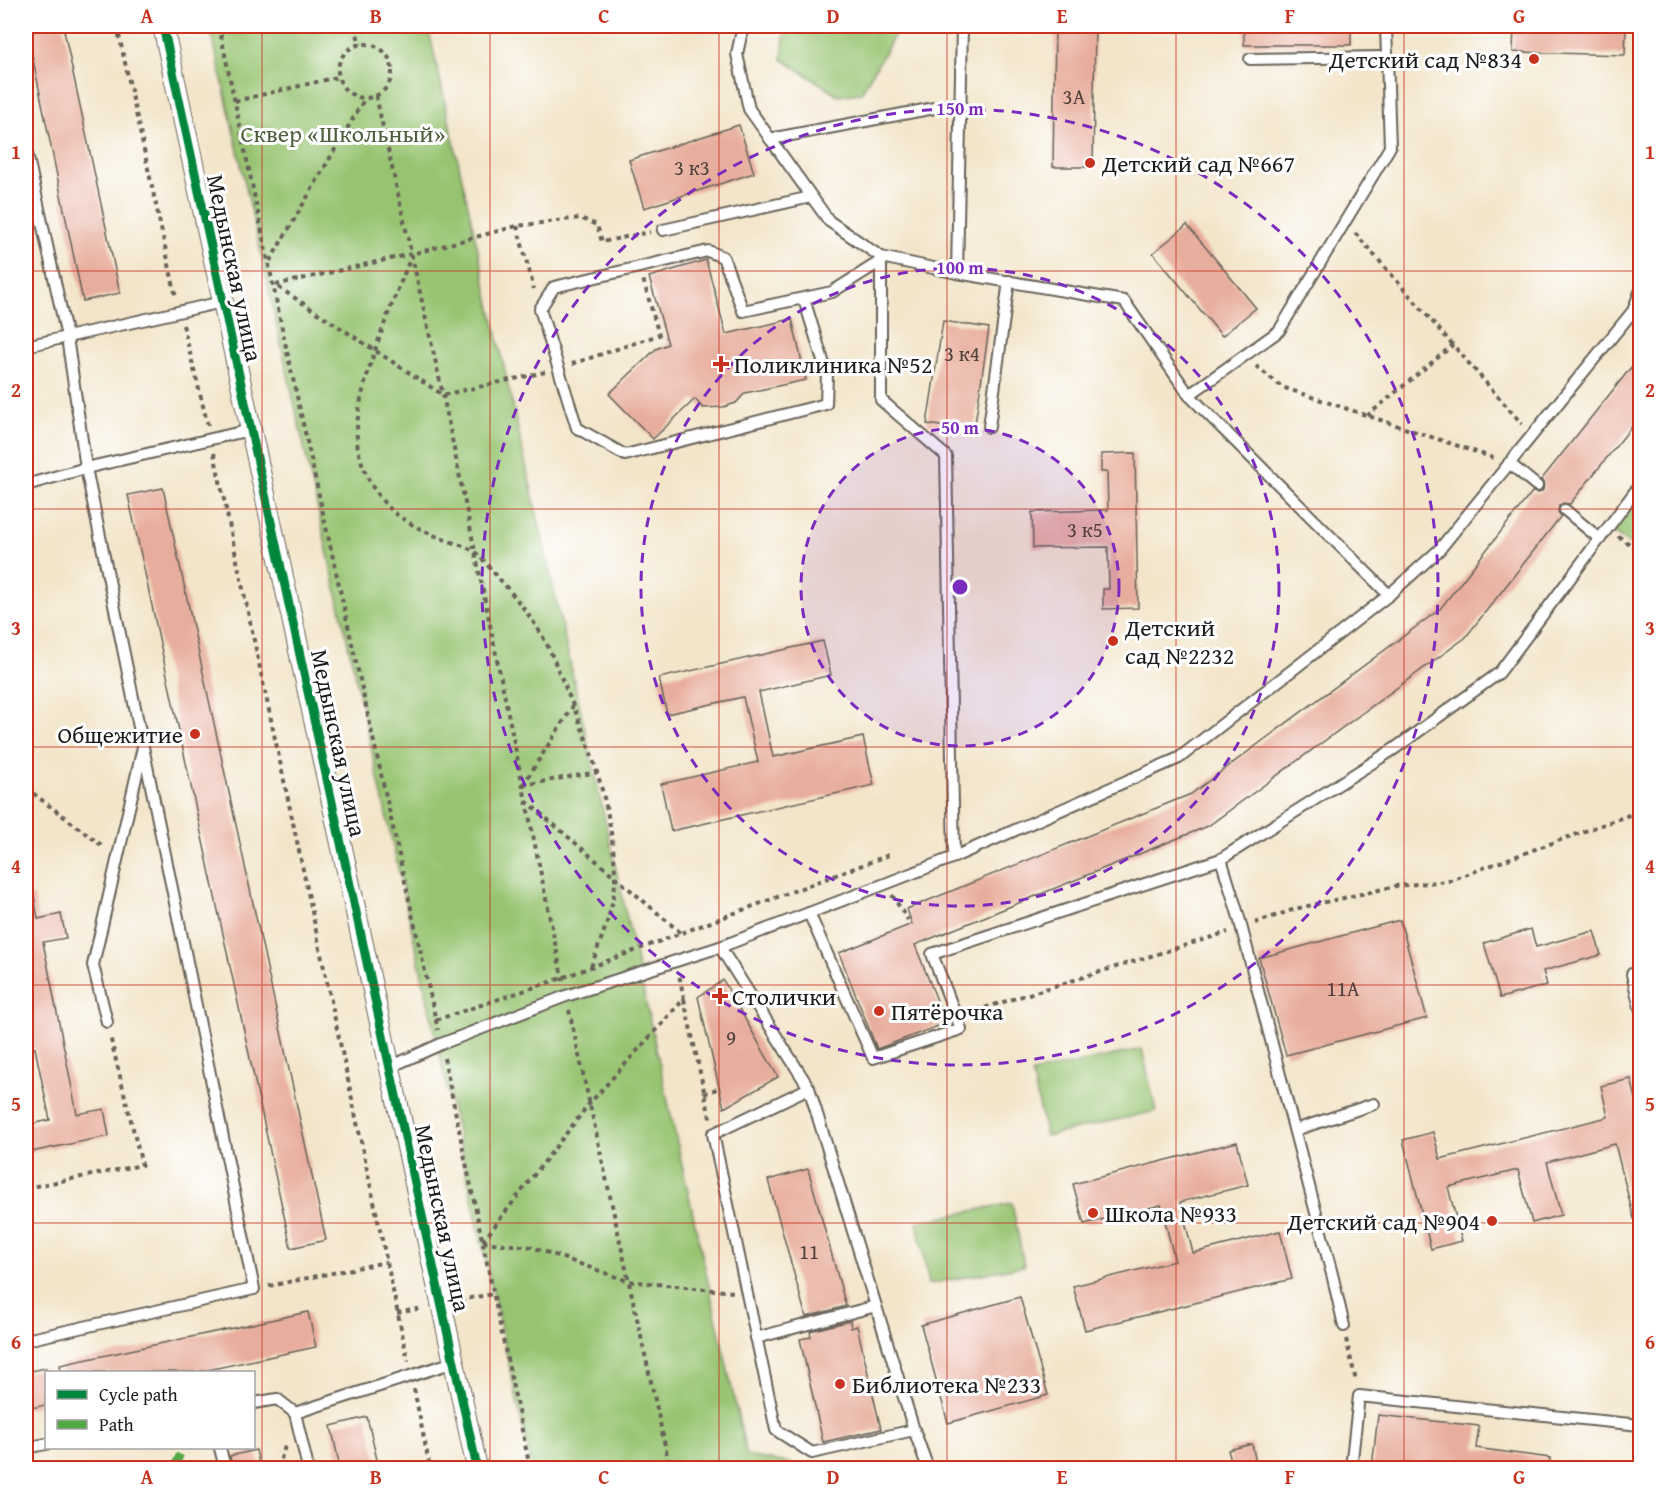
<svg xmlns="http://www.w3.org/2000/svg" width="1666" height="1494" font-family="'Gentium Book Plus',serif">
	<rect width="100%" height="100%" fill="#fff"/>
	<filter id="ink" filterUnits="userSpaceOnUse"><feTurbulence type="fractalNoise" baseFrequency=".0167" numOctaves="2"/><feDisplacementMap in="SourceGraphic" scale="12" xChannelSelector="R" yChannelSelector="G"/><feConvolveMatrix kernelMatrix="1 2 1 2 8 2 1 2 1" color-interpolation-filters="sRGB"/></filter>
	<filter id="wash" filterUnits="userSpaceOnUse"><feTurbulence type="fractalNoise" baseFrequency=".008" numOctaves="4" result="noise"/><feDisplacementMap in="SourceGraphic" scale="24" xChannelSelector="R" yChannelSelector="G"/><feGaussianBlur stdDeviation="1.35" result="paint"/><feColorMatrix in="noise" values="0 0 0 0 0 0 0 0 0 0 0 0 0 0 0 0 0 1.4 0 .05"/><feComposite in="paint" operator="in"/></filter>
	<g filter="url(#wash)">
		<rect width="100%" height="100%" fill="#f3e5ca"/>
		<g fill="#98c472" stroke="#5a7047" stroke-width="1.5">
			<path d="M210,26H428L747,1456L812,1467L847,1468H532Z"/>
			<path d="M791,26H900L861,93L839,96L782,59L784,37Z"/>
			<path d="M1640,485V551L1607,529Z"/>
			<path d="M1142,1049L1156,1111L1046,1136L1032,1073Z"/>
			<path d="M1012,1203L1024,1266L929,1284L917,1222Z"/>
		</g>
		<g id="blocks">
			<g fill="#e8ae9d">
				<path d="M26,26H63L120,293L83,301Z"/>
				<path d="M1055,26H1095L1093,167H1053Z"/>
				<rect x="1244" y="26" width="107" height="19"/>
				<path d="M1514,26L1626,27L1625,55L1513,52Z"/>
				<path d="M739,125L754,173L644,208L629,160Z"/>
				<path d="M1187,225L1256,308L1222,336L1153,253Z"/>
				<path d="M706,260L726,334L792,319L806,380L745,393L736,403L723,407L703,408L695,399L653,439L609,394L656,349L668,344L649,277Z"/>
				<path d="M943,321L989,328L974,431L927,424Z"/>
				<path d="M1641,355V415L1570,504L1563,503L1559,506L1558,512L1561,516L1465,638L1208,826L915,945L946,1023L877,1049L839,953L912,924L907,909L1191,794L1440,609L1532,492L1539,493L1543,490L1544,484L1541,480Z"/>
				<path d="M1135,453L1138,608L1103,609V589H1109L1108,547L1033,548L1032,512L1108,510L1107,472H1101V454Z"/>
				<path d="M163,488L326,1240L291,1248L128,495Z"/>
				<path d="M823,641L831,675L759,692L773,757L863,737L874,785L671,831L661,784L758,762L743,697L667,714L659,678Z"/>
				<path d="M34,896L38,919L61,914L66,938L43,942L77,1114L104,1109L109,1136L26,1153V1125L50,1120L35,1048L26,1050V1024L31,1023L26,997V897Z"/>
				<path d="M1400,920L1427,1018L1286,1055L1259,958Z"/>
				<path d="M1531,929L1536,947L1594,931L1601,955L1543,971L1547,985L1500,998L1484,943Z"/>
				<path d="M723,980L778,1077L724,1108L698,997Z"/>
				<path d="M1631,1079L1641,1117V1219H1634L1615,1144L1547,1162L1561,1215L1532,1223L1518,1170L1448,1187L1462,1241L1431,1249L1403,1140L1433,1132L1440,1159L1608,1117L1601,1086Z"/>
				<path d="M1237,1142L1248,1185L1180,1202L1193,1253L1280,1231L1292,1279L1085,1330L1073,1286L1175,1261L1161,1205L1084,1224L1073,1184Z"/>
				<path d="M808,1169L846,1306L806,1317L768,1180Z"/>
				<path d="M1020,1297L1048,1395L948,1423L921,1325Z"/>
				<path d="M308,1312L316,1347L198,1372H61L60,1365Z"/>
				<path d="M850,1321L851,1328L857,1326L881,1429L823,1442L800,1339L811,1337L810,1331Z"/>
				<path d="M46,1368V1405L26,1409V1372Z"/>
				<path d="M1378,1415L1479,1426L1476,1448L1550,1458L1549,1468L1372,1467Z"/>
				<path d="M367,1417L379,1468H340L331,1426Z"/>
				<path d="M1252,1444L1257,1468H1233L1228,1450Z"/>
				<path d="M256,1450L260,1468H232L230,1456Z"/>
			</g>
		</g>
	</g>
	<g filter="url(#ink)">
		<use href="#blocks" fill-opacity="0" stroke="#676259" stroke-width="1.5"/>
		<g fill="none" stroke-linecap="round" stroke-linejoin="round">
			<g stroke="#676259" stroke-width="14">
				<g id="service">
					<path d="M743,26L737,54L749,109L829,221L881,257"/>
					<path d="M1250,59L1387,57"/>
					<path d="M770,139L961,103"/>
					<path d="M26,149L67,337L222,302"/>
					<path d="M663,230L811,197"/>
					<path d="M957,273L1124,301L1189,395L1279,331L1390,147L1386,26"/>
					<path d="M804,299L827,374L826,404L625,455L577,428L540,309L554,287L708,251L723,257L743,311L832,292L881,261"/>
					<path d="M26,346L67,337L86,468L254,1289L26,1340"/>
					<path d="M1189,395L1389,595"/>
					<path d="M989,427L1009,281"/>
					<path d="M1509,463L1537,486"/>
					<path d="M26,485L86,468L250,430"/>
					<path d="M1565,510L1600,539"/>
					<path d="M954,857L946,456L881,400V257L957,273L962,26"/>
					<path d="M1221,859L1238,914L1333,1278L1344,1326"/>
					<path d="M809,913L873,1058L961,1029L932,954L1221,859L1394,749L1499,673L1640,485"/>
					<path d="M720,947L809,1088L914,1430L928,1468"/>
					<path d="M1640,973L1632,974L1640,1008"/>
					<path d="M107,1022L93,965L143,747"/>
					<path d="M390,1067L441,1044L566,996L720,947L885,884L954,857L1179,758L1389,595L1439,550L1633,311L1640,292"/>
					<path d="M809,1088L713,1134L776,1430L812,1453L914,1430"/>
					<path d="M1295,1130L1374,1104"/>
					<path d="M756,1338L876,1306"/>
					<path d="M254,1403L277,1399L295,1413"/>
					<path d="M26,1448L46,1444"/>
					<path d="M220,1448L225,1468"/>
					<path d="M308,1468L295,1413L454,1362"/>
					<path d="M1351,1468L1359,1396L1640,1425"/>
				</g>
			</g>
			<g stroke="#676259" stroke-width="22">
				<path id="minor" d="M163,26L477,1468"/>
			</g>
			<g stroke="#676259" stroke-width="4" stroke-dasharray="4.5 4.5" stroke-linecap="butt">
				<path d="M117,26L176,297"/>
				<path d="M219,26L286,347L438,1030"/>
				<path d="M355,26L360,45"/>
				<circle cx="365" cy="71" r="27"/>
				<path d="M376,96L443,395L563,982"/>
				<path d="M235,101L338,77"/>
				<path d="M517,226L534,289"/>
				<path d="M1355,233L1522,424"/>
				<path d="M412,254C394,301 346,406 359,453C372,502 398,521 443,539C453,543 468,546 476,553C483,559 489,567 495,574C513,594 530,615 544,639C552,653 557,669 564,684C590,745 613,808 615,875C616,906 601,938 591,967"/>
				<path d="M270,261L365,98"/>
				<path d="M183,325L208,426"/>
				<path d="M572,364L659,335L643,279"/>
				<path d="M1256,366L1282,387L1494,458"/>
				<path d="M545,372L443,395L275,285L412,254L517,226L580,218L597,225L602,242L650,232"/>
				<path d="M1367,416L1453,345"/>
				<path d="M214,453L408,1361"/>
				<path d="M1618,536L1640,551"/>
				<path d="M523,785L573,706"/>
				<path d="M523,785L598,772"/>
				<path d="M26,788L104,847"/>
				<path d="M526,801L681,933"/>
				<path d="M892,895L908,920"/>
				<path d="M1255,923L1295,909L1396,886L1448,881L1640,811"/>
				<path d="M684,999L710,1118"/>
				<path d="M569,1010L670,1468"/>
				<path d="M968,1013L1228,932"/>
				<path d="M436,1020L562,978L889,855"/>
				<path d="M444,1058L530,1468"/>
				<path d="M704,1094L719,1088"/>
				<path d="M26,1188L142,1165L110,1036"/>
				<path d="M483,1241L589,1104L684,999L679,974"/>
				<path d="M483,1242L532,1247L628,1281L733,1292"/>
				<path d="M269,1286L386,1262"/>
				<path d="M460,1300L493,1294"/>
				<path d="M397,1313L423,1308"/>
				<path d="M1346,1339L1356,1381"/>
				<path d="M414,1389L430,1468"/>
				<path d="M278,1468L286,1443"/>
			</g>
			<use href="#service" stroke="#fff" stroke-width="10"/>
			<use href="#minor" stroke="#fff" stroke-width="20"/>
			<path stroke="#52a943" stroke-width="8" stroke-dasharray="15 8" stroke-linecap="butt" d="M174,1468L183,1448"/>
			<g stroke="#fff" stroke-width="13">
				<path id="cycleway" d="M163,26L477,1468"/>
			</g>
			<use href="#cycleway" stroke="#00873e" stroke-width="9"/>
		</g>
	</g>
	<path fill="none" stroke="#c8321e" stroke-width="1.5" stroke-opacity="0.55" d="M262,26V1468M490,26V1468M719,26V1468M947,26V1468M1176,26V1468M1404,26V1468M26,271H1640M26,509H1640M26,747H1640M26,985H1640M26,1223H1640"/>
	<circle cx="960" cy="587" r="159" fill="#7b2cbf" fill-opacity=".12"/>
	<g fill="none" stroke="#7b2cbf" stroke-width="3" stroke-dasharray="10 8">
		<circle cx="960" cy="587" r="159"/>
		<circle cx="960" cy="587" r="319"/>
		<circle cx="960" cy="587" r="478"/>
	</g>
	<g fill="#c8321e" stroke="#fff" stroke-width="2">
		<circle cx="1534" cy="59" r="6"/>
		<circle cx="1090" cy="163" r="6"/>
		<path d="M718 355h6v6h6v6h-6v6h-6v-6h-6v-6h6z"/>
		<circle cx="1113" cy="641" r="6"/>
		<circle cx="195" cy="734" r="6"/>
		<path d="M717 987h6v6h6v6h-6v6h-6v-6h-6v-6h6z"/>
		<circle cx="879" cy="1011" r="6"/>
		<circle cx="1093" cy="1213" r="6"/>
		<circle cx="1492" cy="1221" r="6"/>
		<circle cx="840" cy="1384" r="6"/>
	</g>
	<g text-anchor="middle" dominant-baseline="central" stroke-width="6" stroke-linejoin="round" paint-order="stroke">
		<g font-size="21" fill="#4f403c">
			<text x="1074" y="96">3А</text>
			<text x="692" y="167">3 к3</text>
			<text x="962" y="353">3 к4</text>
			<text x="1085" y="529">3 к5</text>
			<text x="1343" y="988">11А</text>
			<text x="731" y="1037">9</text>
			<text x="809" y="1251">11</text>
		</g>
		<g font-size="24" fill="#1c1c1c" stroke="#fff" text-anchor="start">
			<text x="1522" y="59" text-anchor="end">Детский сад №834</text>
			<text x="1102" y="163">Детский сад №667</text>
			<text x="734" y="364">Поликлиника №52</text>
			<text x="1125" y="627">Детский<tspan x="1125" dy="28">сад №2232</tspan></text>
			<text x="183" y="734" text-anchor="end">Общежитие</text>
			<text x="732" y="996">Столички</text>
			<text x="891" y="1011">Пятёрочка</text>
			<text x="1105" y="1213">Школа №933</text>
			<text x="1480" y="1221" text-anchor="end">Детский сад №904</text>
			<text x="852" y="1384">Библиотека №233</text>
		</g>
		<g font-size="24" fill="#4e5f3e" stroke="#fff">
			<text x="343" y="133">Сквер «Школьный»</text>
		</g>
		<g font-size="24" fill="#1c1c1c" stroke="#fff">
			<text transform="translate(235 268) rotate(78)">Медынская улица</text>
			<text transform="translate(339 743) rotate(78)">Медынская улица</text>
			<text transform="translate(443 1218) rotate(78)">Медынская улица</text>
		</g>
	</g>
	<circle cx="960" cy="587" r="9" fill="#7b2cbf" stroke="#fff" stroke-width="3"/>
	<g font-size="18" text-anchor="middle" font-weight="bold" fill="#7b2cbf" stroke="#fff" stroke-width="6" stroke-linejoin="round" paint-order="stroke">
		<text x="960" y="115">150 m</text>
		<text x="960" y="274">100 m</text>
		<text x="960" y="434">50 m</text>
	</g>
	<rect width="1666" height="1494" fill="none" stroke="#fff" stroke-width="66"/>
	<rect x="45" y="1371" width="210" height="78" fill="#ffffff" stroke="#a4a4a4" stroke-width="1.5"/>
	<rect x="57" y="1390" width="30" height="9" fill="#00873e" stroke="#a4a4a4" stroke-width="1.5"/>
	<text x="99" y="1401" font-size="18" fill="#1c1c1c">Cycle path</text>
	<rect x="57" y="1420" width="30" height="9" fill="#52a943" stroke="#a4a4a4" stroke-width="1.5"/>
	<text x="99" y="1431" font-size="18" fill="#1c1c1c">Path</text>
	<rect x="33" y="33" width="1600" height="1428" fill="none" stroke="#c8321e" stroke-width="2"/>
	<g font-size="20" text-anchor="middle" font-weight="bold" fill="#c8321e">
		<text x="147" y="23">A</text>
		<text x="376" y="23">B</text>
		<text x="604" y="23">C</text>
		<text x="833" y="23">D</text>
		<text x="1062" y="23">E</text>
		<text x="1290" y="23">F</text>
		<text x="1519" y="23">G</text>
		<text x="16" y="159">1</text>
		<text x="1650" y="159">1</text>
		<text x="16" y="397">2</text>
		<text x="1650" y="397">2</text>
		<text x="16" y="635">3</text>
		<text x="1650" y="635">3</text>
		<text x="16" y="873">4</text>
		<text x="1650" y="873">4</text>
		<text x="16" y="1111">5</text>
		<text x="1650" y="1111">5</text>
		<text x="16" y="1349">6</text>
		<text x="1650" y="1349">6</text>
		<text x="147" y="1484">A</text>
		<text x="376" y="1484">B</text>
		<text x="604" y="1484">C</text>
		<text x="833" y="1484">D</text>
		<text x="1062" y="1484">E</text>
		<text x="1290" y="1484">F</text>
		<text x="1519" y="1484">G</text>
	</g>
</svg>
